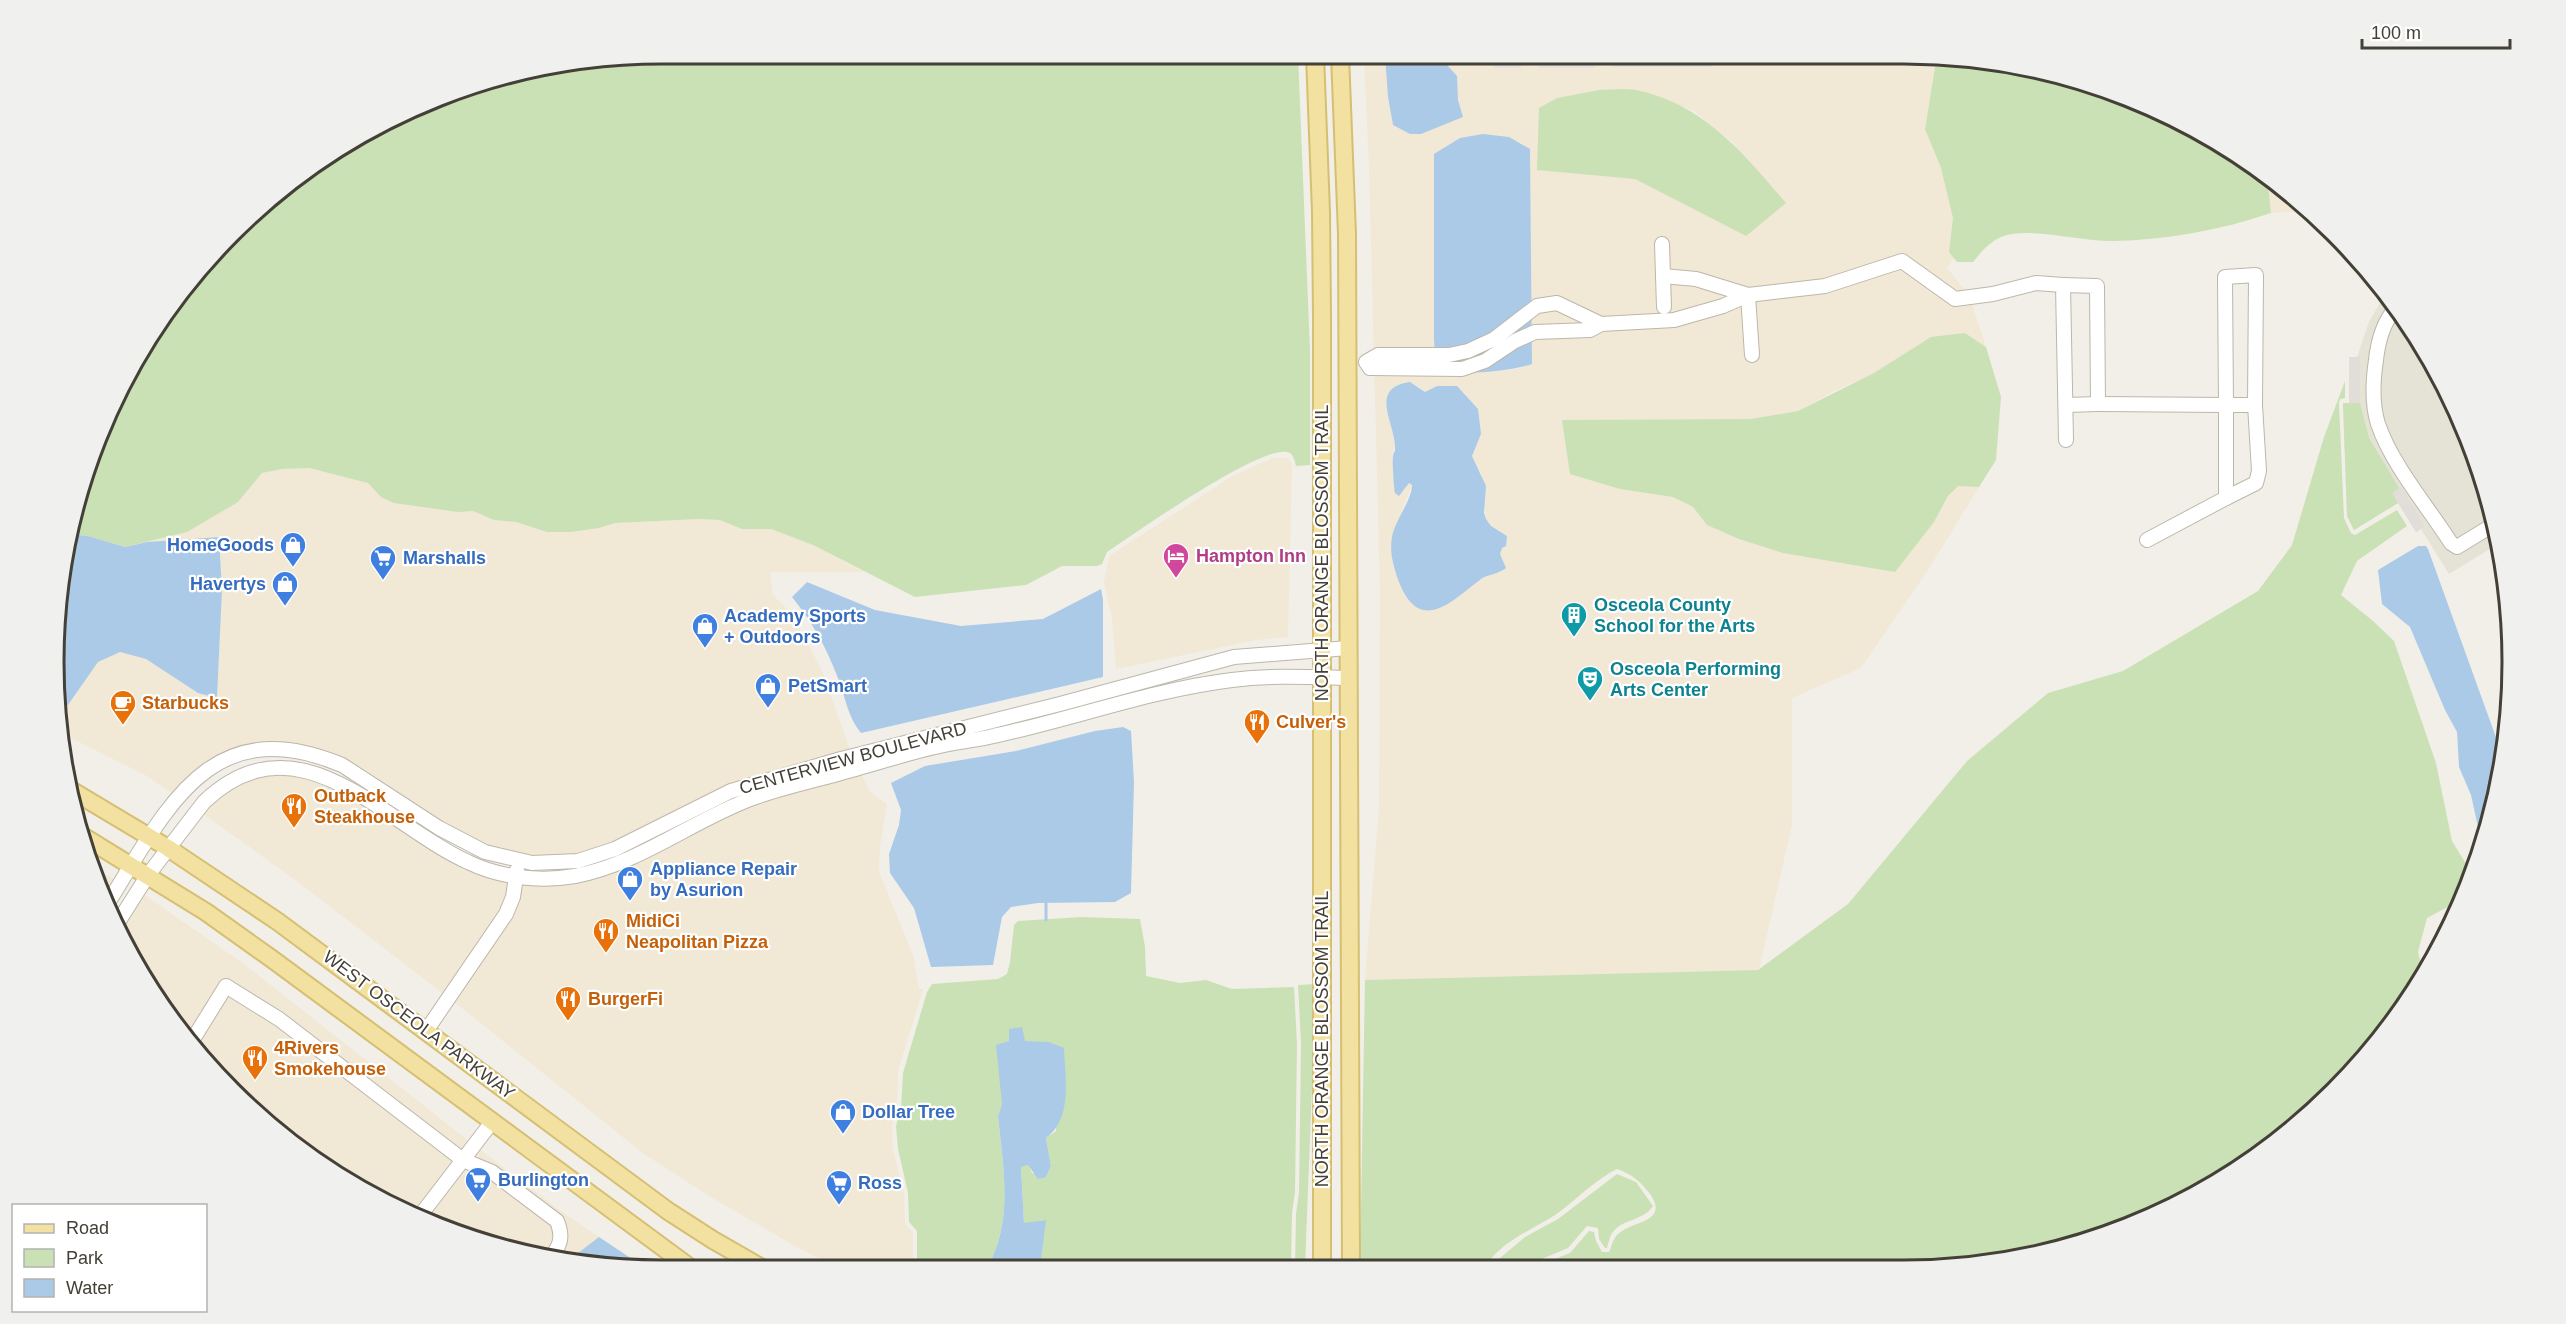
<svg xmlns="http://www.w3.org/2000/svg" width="2566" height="1324" font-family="Arial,sans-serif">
	<rect width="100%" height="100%" fill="#f2efe8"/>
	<path fill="#e5e2d6" d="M2385,294L2430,358L2480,466L2498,544L2449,574L2421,529L2416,532L2398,503L2354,530L2347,516L2343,403H2349V357H2357L2369,322Z"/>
	<g fill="#f1e8d5" fill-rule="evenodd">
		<path d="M1364,55H1385L1388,97L1393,125L1410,134L1458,100L1457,76L1448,66L1447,55H1937L1925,128L1941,168L1953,218L1949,252L1954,258L1947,268L1969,295L1986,347L1965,333L1834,391L1798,411L1751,419L1562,420L1620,489L1673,497L1693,507L1707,525L1723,531L1894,572L1934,522L1948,496L1958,486L1979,487L1928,570L1861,668L1792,698V825L1759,970L1365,980L1379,808L1380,590L1369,168ZM1599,90L1660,98L1694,111L1736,145L1746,236L1635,179L1538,170L1539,108L1557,98ZM1520,142L1530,150L1532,364L1517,369L1486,372L1453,369L1435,356L1434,154ZM1417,385L1425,392L1437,386L1481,434L1472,456L1474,464L1482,474L1486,519L1491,526L1501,532L1500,554L1503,561L1502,571L1481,579L1397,575L1393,567L1392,538L1412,485L1409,483L1399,496L1394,489L1395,479L1392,457L1395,445L1386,401Z"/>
		<path d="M2267,175L2274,179L2308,211L2271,213Z"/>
		<path d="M1273,458H1288L1292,464L1288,637L1256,640L1116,669L1112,618L1104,582L1109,556L1234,475Z"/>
		<path d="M309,468L368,483L381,497L428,508L473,511L494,520L516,522L547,532H571L599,528L615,523L699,519L720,520L742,529H771L813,545L864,572H770L773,595L793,615L823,673L850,750L734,784L614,844L577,855L532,857L486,847L465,837L344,760L296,744L271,743L250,746L213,760L197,770L172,793L145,775L59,732L57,704L68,705L98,662L120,652L146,659L198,693L217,698L222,590L219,537L147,542L187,532L238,502L262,473L282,469Z"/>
		<path d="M861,773L870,792L887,804L880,846L879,872L913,955L919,989H923L898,1071L897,1107L892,1126L893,1150L904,1193L905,1224L913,1233V1268H838L795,1246L709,1196L644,1154L453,1001L521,883H557L756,803Z"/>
		<path d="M289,774L317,779L511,882L502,911L445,995L298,882L202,813L208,806L239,784L266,775Z"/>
		<path d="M90,866L116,880L104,900Z"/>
		<path d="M143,894L244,964L470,1142L462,1152L229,981L186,1040L118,933Z"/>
		<path d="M228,993L276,1024L455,1161L414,1215L393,1207L324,1167L232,1092L194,1048Z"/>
		<path d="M478,1148L562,1212L599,1237L569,1260L557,1258L566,1230L472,1157Z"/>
		<path d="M464,1167L489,1177L553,1225L556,1239L545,1256L505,1249L424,1219Z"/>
	</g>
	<g fill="#e1ded9">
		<rect x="2349" y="357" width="11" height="46"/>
		<path d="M2401,487L2425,526L2416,532L2392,493Z"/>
	</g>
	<g fill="#cae1b5">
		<path d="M662,54L1298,55L1310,351V465L1296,466C1295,462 1294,456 1290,453C1266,440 1133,535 1107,552L1102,564L1097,566H1062L1026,585L915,597L813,545L771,529H742L720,520L699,519L615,523L599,528L571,532H547L516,522L494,520L473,511L458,512L394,503L381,497L368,483L309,468L282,469L262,473L238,502L187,532L125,547L88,536L68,534L100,430L156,325L205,261L292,180L358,135L466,86L544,66Z"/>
		<path d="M1937,55L2061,75L2173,117L2267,175L2271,213C2221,230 2166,240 2114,241C2083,242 2032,227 2004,236C1991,240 1982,251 1973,262H1957L1949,252L1953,218L1941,168L1925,129Z"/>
		<path d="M1599,90C1610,90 1624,88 1636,90C1704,104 1743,153 1786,203L1746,236L1635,179L1537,170L1539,108L1557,98Z"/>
		<path d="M1965,333L1986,347L2001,397L1996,460L1979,487L1958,486L1948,496L1934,522L1895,572L1783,553L1739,539L1707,525L1693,507L1673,497L1620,489L1570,474L1562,420L1751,419L1798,411L1874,373L1931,337Z"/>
		<path d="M2345,381V398L2340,399L2339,403L2344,518L2351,533L2355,535L2397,510L2407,526L2357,561L2341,595L2373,621L2394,641L2436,763L2452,841L2471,872L2461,900L2427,918L2418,952L2423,972L2386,1032L2274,1145L2137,1224L1984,1265L1537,1266L1570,1253L1589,1231L1594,1232L1596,1241L1602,1252H1609C1612,1246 1613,1239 1617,1235C1632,1220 1670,1223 1650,1194C1640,1181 1633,1175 1617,1169C1596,1179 1577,1199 1558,1213C1540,1226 1495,1244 1488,1266L1360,1267L1365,980L1758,970L1848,904L1967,761L2048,693L2123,671L2258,591L2292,545L2324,437Z"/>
		<path d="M2343,403H2360L2369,438L2399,488L2392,493L2398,503L2354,530L2347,516Z"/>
		<path d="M1081,917L1140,919L1145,947L1146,976L1180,983L1206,980L1232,989L1294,987L1297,1044L1295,1192L1292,1213L1291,1267H1040L1045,1220L1024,1224L1021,1166L1029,1165L1032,1173L1046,1177L1051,1166L1046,1138L1056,1131L1049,1042L1009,1041L1002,1104L998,1116C1003,1167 1014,1221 987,1268H917V1231L909,1222L908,1193L898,1149L896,1126L901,1108L903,1073L927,992L932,984L998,979L1007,974L1010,962L1014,925L1018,921Z"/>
		<path d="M1316,984L1305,1267H1295L1296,1214L1299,1192L1301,1043L1298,985Z"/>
		<path d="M1617,1174L1636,1182L1653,1206C1642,1222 1623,1218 1612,1233C1610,1237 1608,1243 1607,1248H1605L1599,1239L1598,1228L1587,1226L1568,1248L1525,1266H1493L1494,1263L1525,1237L1558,1219Z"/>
	</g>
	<g fill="#e3e2df">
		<rect x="1494" y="55" width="27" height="13"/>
		<rect x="1539" y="55" width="56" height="13"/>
		<rect x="1611" y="55" width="101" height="12"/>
	</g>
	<g fill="#abcae8">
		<path d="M1385,55H1447L1448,66L1457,76L1458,100L1463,117L1421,134H1410L1393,125L1388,97Z"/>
		<path d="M1483,134L1509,137L1530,149L1532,364C1514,370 1467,377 1451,368C1445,365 1440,360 1435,356L1434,339V154L1460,138Z"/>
		<path d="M1410,382L1425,392L1437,386H1457L1478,409L1481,434L1472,456L1486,486L1484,513L1486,519L1491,526L1507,536L1506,546L1502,548L1500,554L1506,568C1499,574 1489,574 1481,579C1451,602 1420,635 1399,582C1394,568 1389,553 1392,537C1395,520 1412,500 1412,485L1409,483L1399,496L1395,493C1394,490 1392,459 1393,456C1395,447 1395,457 1395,447C1395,423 1368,388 1410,382Z"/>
		<path d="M68,534L88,536L125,547L147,542L219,537L222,590L217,698L198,693L146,659L120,652L98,662L68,705L57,704L54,662Z"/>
		<path d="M2418,546H2426L2428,549L2502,754L2491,819L2482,845L2471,795L2459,767L2457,732L2445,710L2410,627L2382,604L2378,570Z"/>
		<path d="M807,582L875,610L961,626L1043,619L1101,589L1103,600V677L861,733C848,718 845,696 838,678C826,647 813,623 792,597Z"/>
		<path d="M1123,727L1131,731L1134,782L1131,893L1115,902L1038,903L1011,907L1002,917L993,965L931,967L914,908L890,873L889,854L899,825L901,810L891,783L925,766L1016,751L1095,731Z"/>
		<path d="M1022,1027L1025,1041L1049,1042L1064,1048C1065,1078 1073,1118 1046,1138L1051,1166L1046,1177L1038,1179L1028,1165L1021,1167L1024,1223L1046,1220L1040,1267L987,1268C1014,1221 1003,1167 998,1116L1002,1104L996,1045L1009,1041V1029Z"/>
		<path d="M599,1237L647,1269H623L569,1260Z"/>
	</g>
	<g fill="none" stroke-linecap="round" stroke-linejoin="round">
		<path stroke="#abcae8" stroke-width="3" d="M1046,901V920"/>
		<g stroke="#bcb7ab" stroke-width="16">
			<g id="minor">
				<path d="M1662,244L1664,307"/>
				<path d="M1663,276L1696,279L1748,295L1752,355"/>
				<path d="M2063,285L2097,286L2098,404L2066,405"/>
				<path d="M2395,309C2383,323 2378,341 2376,360C2373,380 2372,405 2378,424C2392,465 2428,507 2451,543L2457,547L2493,525"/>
				<path d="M1601,324L1557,303L1537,306L1494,339L1468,351L1449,355H1378L1366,362L1370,368L1462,369L1485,361L1515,341L1535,332L1590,330L1601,324L1674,320L1723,306L1748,295L1825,286L1902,261L1955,299L1993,294L2036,283L2063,285L2066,440"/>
				<path d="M2098,404L2226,405V498L2147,540"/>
				<path d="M2226,498L2256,483L2259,471L2255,405H2226L2225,277L2256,275L2255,405"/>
				<path d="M106,906C166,811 208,709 342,765L439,828L485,852L532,863L578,861L615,849L731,791L841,759L1060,704L1234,657L1348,648"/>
				<path d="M115,927L148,875L204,802C298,712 384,824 468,862C501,878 540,882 575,876C639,864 693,820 753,798C778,789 804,783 830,776C865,767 900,755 935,747C953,742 971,741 989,737C1070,720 1150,690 1232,680C1271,675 1309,677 1348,678"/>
				<path d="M426,1031L506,914L513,897L517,870"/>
				<path d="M190,1044L226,986L279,1019L463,1160L492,1172L557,1221C563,1236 561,1245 551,1257"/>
				<path d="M419,1217L492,1122"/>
			</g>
		</g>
		<g stroke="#d5bf72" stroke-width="20">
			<g id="major">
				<path d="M1315,55L1321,212L1322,316V1267"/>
				<path d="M1340,55L1347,234L1351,1267"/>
				<path d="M71,790L168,848L277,921L668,1211L713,1240L762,1268"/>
				<path d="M81,835L206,912L272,959L692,1269"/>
			</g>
		</g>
		<use href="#minor" stroke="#fff" stroke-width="14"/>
		<use href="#major" stroke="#f2e1a0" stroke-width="16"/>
	</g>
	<defs>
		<g id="shop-pin" transform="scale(1.35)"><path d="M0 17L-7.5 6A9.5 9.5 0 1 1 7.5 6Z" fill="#3f7fe0" stroke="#fff"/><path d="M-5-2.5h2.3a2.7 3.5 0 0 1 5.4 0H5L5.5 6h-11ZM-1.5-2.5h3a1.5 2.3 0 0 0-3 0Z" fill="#fff"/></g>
		<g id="hotel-pin" transform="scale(1.35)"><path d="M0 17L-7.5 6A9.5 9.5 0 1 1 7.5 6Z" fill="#d1479c" stroke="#fff"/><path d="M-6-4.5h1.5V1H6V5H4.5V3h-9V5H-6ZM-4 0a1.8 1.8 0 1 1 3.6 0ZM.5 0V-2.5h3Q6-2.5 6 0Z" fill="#fff"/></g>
		<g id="supermarket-pin" transform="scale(1.35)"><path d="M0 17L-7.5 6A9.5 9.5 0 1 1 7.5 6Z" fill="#3f7fe0" stroke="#fff"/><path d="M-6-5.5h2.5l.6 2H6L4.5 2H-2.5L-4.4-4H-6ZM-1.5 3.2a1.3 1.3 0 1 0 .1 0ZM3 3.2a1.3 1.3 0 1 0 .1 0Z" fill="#fff"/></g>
		<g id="building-pin" transform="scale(1.35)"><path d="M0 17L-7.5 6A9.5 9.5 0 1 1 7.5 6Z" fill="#0f9aa8" stroke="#fff"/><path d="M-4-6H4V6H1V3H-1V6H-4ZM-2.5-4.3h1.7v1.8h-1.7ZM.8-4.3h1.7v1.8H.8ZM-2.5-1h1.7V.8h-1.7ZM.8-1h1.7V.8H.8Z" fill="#fff"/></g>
		<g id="theatre-pin" transform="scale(1.35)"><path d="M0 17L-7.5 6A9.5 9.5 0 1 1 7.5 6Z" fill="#0f9aa8" stroke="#fff"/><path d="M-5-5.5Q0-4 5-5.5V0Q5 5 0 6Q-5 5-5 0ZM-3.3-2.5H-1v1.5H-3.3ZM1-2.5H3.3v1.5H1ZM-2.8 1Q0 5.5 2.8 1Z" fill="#fff"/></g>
		<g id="cafe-pin" transform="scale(1.35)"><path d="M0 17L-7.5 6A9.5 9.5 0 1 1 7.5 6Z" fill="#e8710a" stroke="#fff"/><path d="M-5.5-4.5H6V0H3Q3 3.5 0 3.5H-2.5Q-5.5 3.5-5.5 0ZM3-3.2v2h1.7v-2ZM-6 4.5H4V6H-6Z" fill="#fff"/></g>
		<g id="restaurant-pin" transform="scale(1.35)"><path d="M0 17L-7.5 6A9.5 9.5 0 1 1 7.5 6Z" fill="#e8710a" stroke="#fff"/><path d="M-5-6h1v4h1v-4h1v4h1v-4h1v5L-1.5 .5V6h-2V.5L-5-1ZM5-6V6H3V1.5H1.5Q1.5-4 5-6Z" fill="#fff"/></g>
	</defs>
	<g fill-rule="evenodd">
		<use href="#shop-pin" x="293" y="545"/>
		<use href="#hotel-pin" x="1176" y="556"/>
		<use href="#supermarket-pin" x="383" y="558"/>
		<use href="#shop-pin" x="285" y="584"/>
		<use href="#building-pin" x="1574" y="615"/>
		<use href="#shop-pin" x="705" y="626"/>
		<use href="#theatre-pin" x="1590" y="679"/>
		<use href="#shop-pin" x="768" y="686"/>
		<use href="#cafe-pin" x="123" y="703"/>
		<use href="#restaurant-pin" x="1257" y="722"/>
		<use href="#restaurant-pin" x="294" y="806"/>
		<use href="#shop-pin" x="630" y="879"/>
		<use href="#restaurant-pin" x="606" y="931"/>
		<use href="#restaurant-pin" x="568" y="999"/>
		<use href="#restaurant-pin" x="255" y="1058"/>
		<use href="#shop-pin" x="843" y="1112"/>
		<use href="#supermarket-pin" x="478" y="1180"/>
		<use href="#supermarket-pin" x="839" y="1183"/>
	</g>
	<g text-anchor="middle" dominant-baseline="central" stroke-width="4.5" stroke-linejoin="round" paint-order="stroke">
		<g font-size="18" font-weight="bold" fill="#366cbe" stroke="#fff" text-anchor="start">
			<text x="274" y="545" text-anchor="end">HomeGoods</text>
			<text x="403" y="558">Marshalls</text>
			<text x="266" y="584" text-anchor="end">Havertys</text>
			<text x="724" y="616">Academy Sports<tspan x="724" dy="21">+ Outdoors</tspan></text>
			<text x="788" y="686">PetSmart</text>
			<text x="650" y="869">Appliance Repair<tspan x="650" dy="21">by Asurion</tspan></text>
			<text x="862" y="1112">Dollar Tree</text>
			<text x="498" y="1180">Burlington</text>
			<text x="858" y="1183">Ross</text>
		</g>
		<g font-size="18" fill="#444037" stroke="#fff">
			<text transform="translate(1322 553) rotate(-90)">NORTH ORANGE BLOSSOM TRAIL</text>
			<text transform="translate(853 758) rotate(-15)">CENTERVIEW BOULEVARD</text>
			<text transform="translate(419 1025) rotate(37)">WEST OSCEOLA PARKWAY</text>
			<text transform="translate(1322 1039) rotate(-90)">NORTH ORANGE BLOSSOM TRAIL</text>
		</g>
		<g font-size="18" font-weight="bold" fill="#b23c85" stroke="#fff" text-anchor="start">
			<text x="1196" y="556">Hampton Inn</text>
		</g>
		<g font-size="18" font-weight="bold" fill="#0d838f" stroke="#fff" text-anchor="start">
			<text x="1594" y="605">Osceola County<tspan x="1594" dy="21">School for the Arts</tspan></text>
			<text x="1610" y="669">Osceola Performing<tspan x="1610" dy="21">Arts Center</tspan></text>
		</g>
		<g font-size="18" font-weight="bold" fill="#c56008" stroke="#fff" text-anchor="start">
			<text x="142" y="703">Starbucks</text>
			<text x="1276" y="722">Culver's</text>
			<text x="314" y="796">Outback<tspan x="314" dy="21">Steakhouse</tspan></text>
			<text x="626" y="921">MidiCi<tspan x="626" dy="21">Neapolitan Pizza</tspan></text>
			<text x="588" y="999">BurgerFi</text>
			<text x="274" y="1048">4Rivers<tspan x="274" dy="21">Smokehouse</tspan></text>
		</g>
	</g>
	<path d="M0 0H2566V1324H0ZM662 64H1904A598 598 0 0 1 2502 662V662A598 598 0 0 1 1904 1260H662A598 598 0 0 1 64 662V662A598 598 0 0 1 662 64Z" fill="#f0f0ef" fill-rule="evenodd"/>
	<path fill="none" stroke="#444037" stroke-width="3" d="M662 64H1904A598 598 0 0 1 2502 662V662A598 598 0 0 1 1904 1260H662A598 598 0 0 1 64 662V662A598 598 0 0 1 662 64Z"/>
	<rect x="12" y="1204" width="195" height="108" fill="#ffffff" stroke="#b4b3af" stroke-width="1.5"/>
	<rect x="24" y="1224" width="30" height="9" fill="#f2e1a0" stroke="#b4b3af" stroke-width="1.5"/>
	<text x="66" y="1234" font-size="18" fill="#444037">Road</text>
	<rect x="24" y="1249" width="30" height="18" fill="#cae1b5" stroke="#b4b3af" stroke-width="1.5"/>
	<text x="66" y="1264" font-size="18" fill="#444037">Park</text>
	<rect x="24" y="1279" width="30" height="18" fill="#abcae8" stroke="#b4b3af" stroke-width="1.5"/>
	<text x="66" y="1294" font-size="18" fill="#444037">Water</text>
	<path d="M2362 39v9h148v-9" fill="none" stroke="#444037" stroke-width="3"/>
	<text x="2371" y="39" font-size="18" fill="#444037" stroke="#ffffff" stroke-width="4.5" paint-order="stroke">100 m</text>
</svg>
